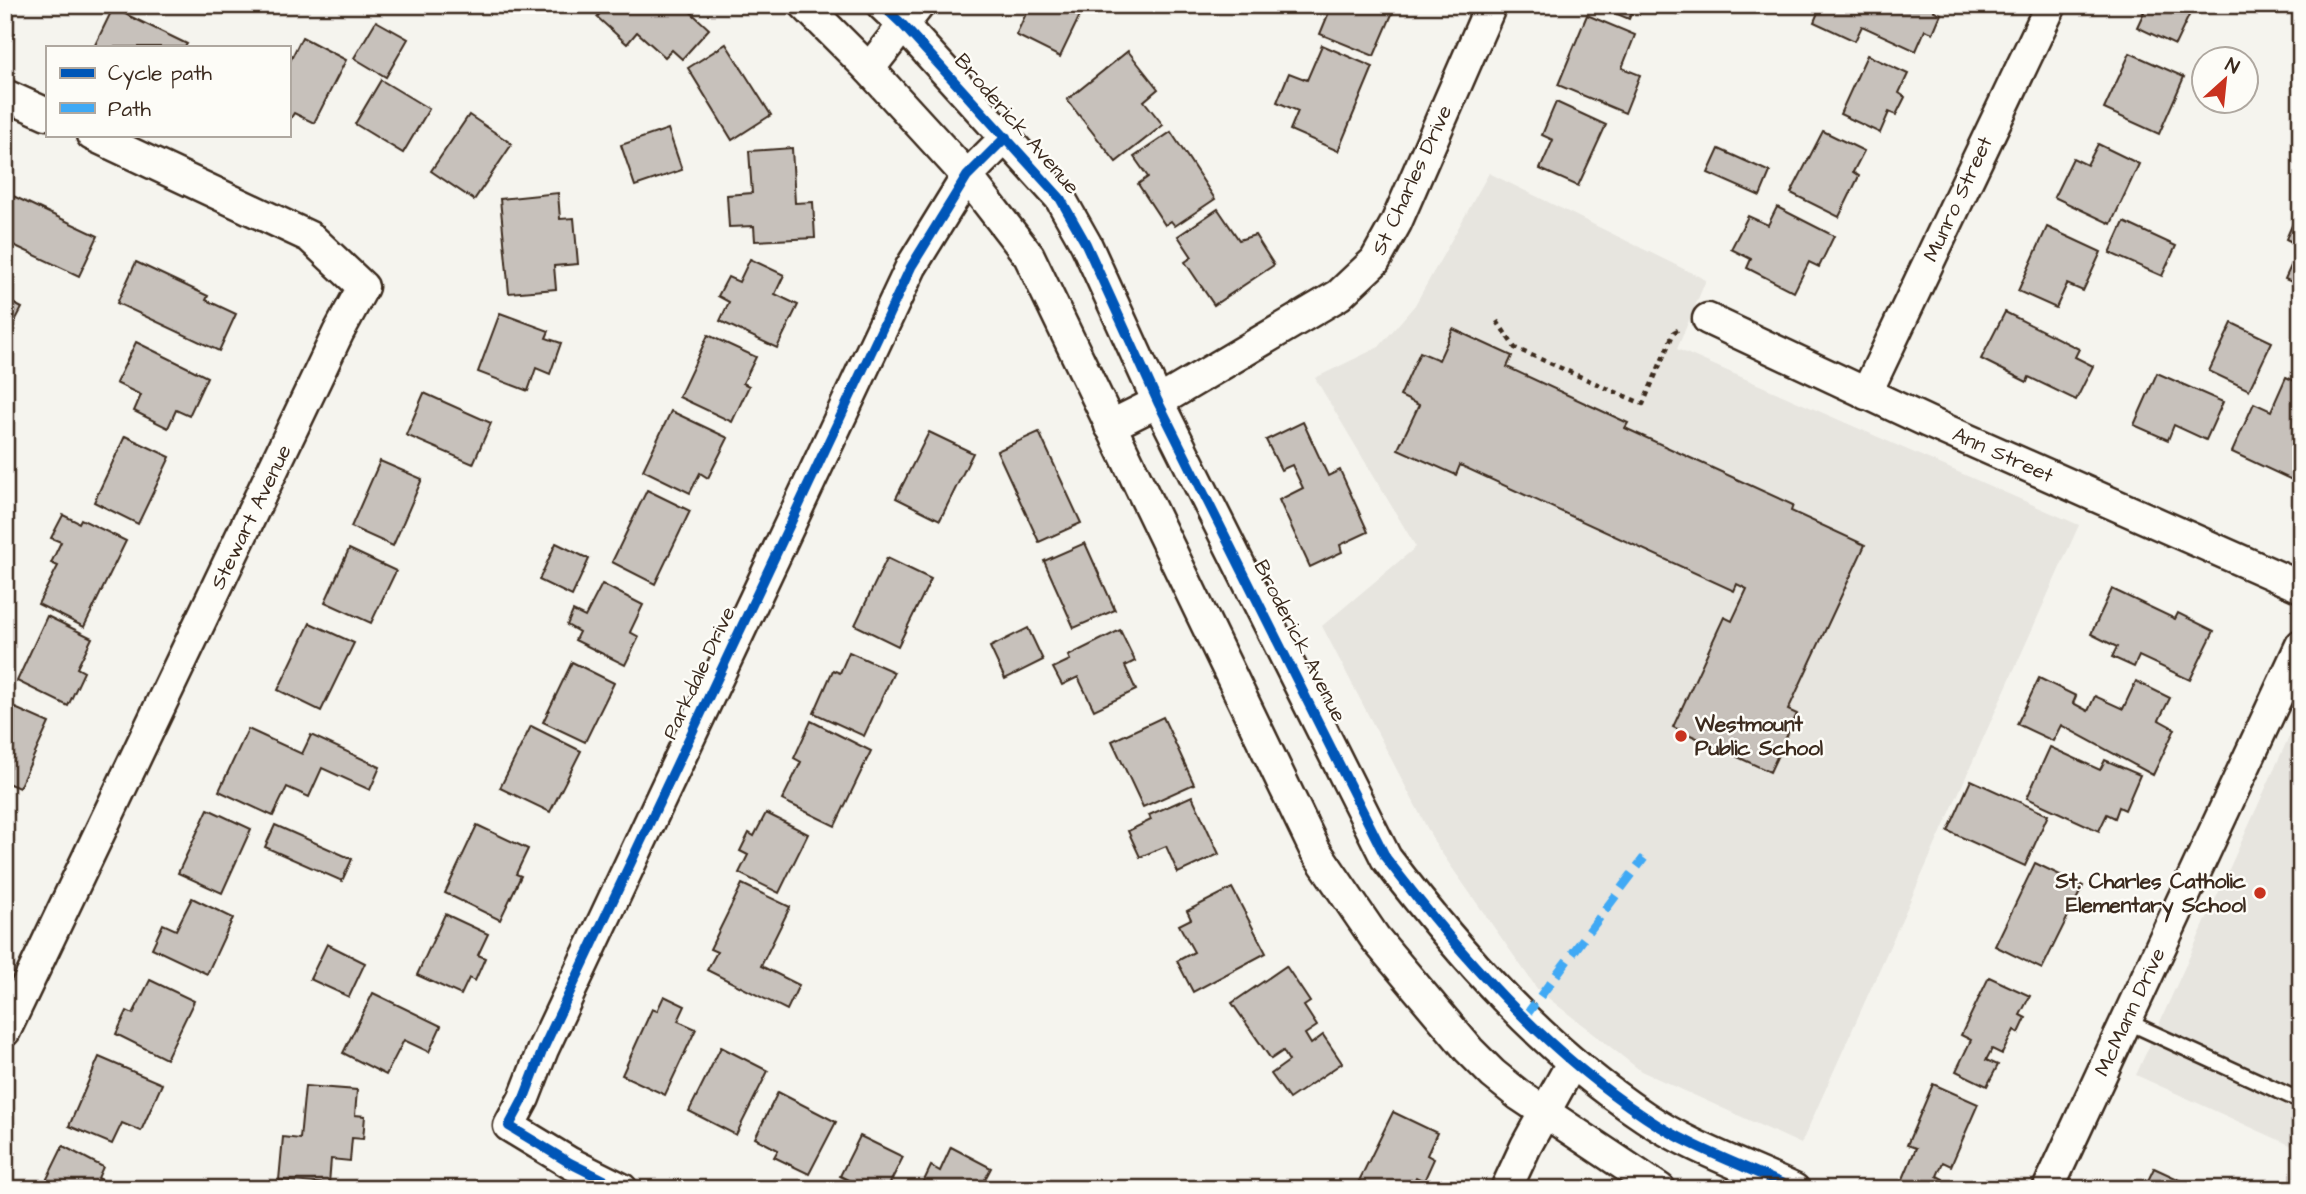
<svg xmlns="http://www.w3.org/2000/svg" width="2306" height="1194" font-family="'Architects Daughter',sans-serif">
	<rect width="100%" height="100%" fill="#f5f4ee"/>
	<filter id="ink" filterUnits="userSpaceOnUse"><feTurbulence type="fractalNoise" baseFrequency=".0143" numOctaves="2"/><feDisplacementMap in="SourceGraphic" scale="14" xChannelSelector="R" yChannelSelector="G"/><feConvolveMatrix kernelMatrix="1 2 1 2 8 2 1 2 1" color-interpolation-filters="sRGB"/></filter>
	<g filter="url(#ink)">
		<g fill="#e7e5df">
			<path d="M1489,173L1706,280L1677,349L2079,525L1801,1144L1641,1071L1538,990L1436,845L1322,626L1416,547L1315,378L1379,347L1415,305Z"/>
			<path d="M2301,710V1150L2136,1075Z"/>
		</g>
		<g fill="#c7c1bb" stroke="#3b2a1e" stroke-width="2">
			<path d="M607,5H683L709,29L682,59L672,50L665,57L637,32L627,44L597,17Z"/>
			<path d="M1030,5H1085L1060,57L1016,35Z"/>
			<path d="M1332,5H1396L1374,56L1320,34Z"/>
			<path d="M1596,5H1635L1629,19Z"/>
			<path d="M1657,5H1685L1680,15Z"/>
			<path d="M1821,5H1851L1863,11L1866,5H1936L1934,11L1941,14L1933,33L1925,30L1916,51L1862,26L1855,41L1814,22Z"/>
			<path d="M2136,5H2194L2175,45L2137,27L2144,12L2135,8Z"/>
			<path d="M113,8L187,44L185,47H94Z"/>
			<path d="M1587,15L1635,35L1622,68L1640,75L1625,113L1558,85Z"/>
			<path d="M376,21L408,39L386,77L354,58Z"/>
			<path d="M302,37L346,60L314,123L294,113L289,121V63Z"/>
			<path d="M726,44L771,115L732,140L688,68Z"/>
			<path d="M1322,45L1373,67L1338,151L1290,130L1298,111L1277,102L1289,73L1307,80Z"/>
			<path d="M1128,51L1158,89L1144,101L1163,125L1116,162L1067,100Z"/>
			<path d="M2130,53L2184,77L2159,134L2104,109Z"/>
			<path d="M1867,55L1908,74L1899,93L1905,97L1896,115L1889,112L1880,133L1840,114Z"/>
			<path d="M381,80L429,109L403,153L355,124Z"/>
			<path d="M1556,102L1606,125L1578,186L1540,169L1553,140L1542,135Z"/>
			<path d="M469,115L512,144L474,200L431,171Z"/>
			<path d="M668,129L682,170L635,186L621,145Z"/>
			<path d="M1823,131L1864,151L1853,172L1859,176L1839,217L1791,193Z"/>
			<path d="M1171,132L1215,199L1175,226L1171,221L1165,225L1138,184L1148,177L1134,157Z"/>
			<path d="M2098,144L2139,164L2111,224L2054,197L2073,158L2087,165Z"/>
			<path d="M792,148L795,203L813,202L815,238L755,241L754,226L729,227L727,195L752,193L749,151Z"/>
			<path d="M1719,149L1770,172L1760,196L1708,173Z"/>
			<path d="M558,193L560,219L574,218L578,264L554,266L556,289L509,293L500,199Z"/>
			<path d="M11,195L98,236L79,276L5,241V207Z"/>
			<path d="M1777,207L1834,236L1819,267L1809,262L1794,292L1747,268L1751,259L1731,249L1748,216L1768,225Z"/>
			<path d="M1218,209L1239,240L1255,235L1274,265L1214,305L1185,262L1192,257L1178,236Z"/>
			<path d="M2299,209L2301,210V286L2285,279L2300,246L2286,239Z"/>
			<path d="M2124,222L2176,246L2162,276L2110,253Z"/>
			<path d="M2047,227L2101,252L2083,291L2067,284L2056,308L2018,291Z"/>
			<path d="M750,259L784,275L775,294L798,305L777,348L720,321L729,302L718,296L728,277L739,282Z"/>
			<path d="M136,262L208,296L206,300L236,314L219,351L117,303Z"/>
			<path d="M5,299L22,308L5,340Z"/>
			<path d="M2005,312L2079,349L2075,357L2093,366L2076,400L2029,377L2027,382L1981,359Z"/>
			<path d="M500,313L549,331L546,338L561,343L550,374L536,368L528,391L478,372Z"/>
			<path d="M2232,323L2272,342L2249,390L2209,371Z"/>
			<path d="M1453,329L1512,356L1507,367L1628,423L1625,428L1793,505L1791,511L1865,545L1788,710L1797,714L1770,772L1673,727L1724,617L1732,621L1747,589L1737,584L1734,591L1460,465L1456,475L1398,449L1419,405L1400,396L1420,352L1439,360Z"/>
			<path d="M708,335L756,357L743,383L749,386L732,422L679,397Z"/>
			<path d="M136,342L207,377L189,416L176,410L168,428L134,411L141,395L116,383Z"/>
			<path d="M2157,373L2223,402L2206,440L2174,425L2168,440L2134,425Z"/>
			<path d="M2286,377L2301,384V462L2292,480L2232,452L2254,403L2271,411Z"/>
			<path d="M424,393L491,423L473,464L406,435Z"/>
			<path d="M671,411L728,438L708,478L700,473L690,493L643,470Z"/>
			<path d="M1303,422L1328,476L1340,470L1368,532L1340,545L1342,552L1310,567L1279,500L1303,488L1292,465L1281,470L1266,440Z"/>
			<path d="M929,432L973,453L940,520L896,498Z"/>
			<path d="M1039,432L1081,523L1039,542L997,451Z"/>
			<path d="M125,436L170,457L138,524L94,502Z"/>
			<path d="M380,461L422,479L393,546L351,527Z"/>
			<path d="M647,490L690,511L655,584L612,562Z"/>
			<path d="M63,515L79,523L81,519L126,541L84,627L38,604L58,566L51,563L61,542L51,538Z"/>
			<path d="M556,543L589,559L572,596L539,580Z"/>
			<path d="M1085,543L1115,610L1074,628L1044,561Z"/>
			<path d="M349,549L396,571L371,623L325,602Z"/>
			<path d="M887,558L931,579L898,646L855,625Z"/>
			<path d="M602,584L643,605L630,632L639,637L625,665L575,640L579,632L567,625L573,611L585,617Z"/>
			<path d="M2112,589L2175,619L2178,613L2214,631L2190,680L2139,656L2134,667L2112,657L2117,647L2091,634Z"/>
			<path d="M47,616L92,638L77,668L84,672L68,706L17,681Z"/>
			<path d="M310,623L354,643L321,711L278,690Z"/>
			<path d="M1028,628L1043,660L1005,679L990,647Z"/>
			<path d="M1120,630L1135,661L1125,666L1136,690L1094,710L1078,677L1062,685L1053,668L1070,660L1068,656Z"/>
			<path d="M849,652L894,672L864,736L814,713L833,670L840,673Z"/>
			<path d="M572,662L614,683L585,742L543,722Z"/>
			<path d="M2039,678L2076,696L2073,703L2088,711L2095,696L2123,709L2136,681L2170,698L2159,720L2175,729L2153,775L2061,725L2053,741L2017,724Z"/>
			<path d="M6,704L49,723L19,788L5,782Z"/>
			<path d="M1163,717L1194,784L1143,807L1112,741Z"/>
			<path d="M811,721L871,751L835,826L782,800L801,762L794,758Z"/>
			<path d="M531,726L581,751L550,812L500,788Z"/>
			<path d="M248,729L302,754L311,735L380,767L370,790L322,768L309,797L287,787L273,816L219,791Z"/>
			<path d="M2050,747L2100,770L2105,760L2140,775L2125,810L2119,807L2115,818L2107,814L2099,831L2027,798Z"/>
			<path d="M1971,780L2048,815L2025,866L1948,831Z"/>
			<path d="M1192,796L1219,854L1178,873L1166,846L1140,857L1128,831L1151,820L1149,815Z"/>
			<path d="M208,809L251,829L222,893L178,873Z"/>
			<path d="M766,813L808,834L779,893L739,873L748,855L740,851L749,833L754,836Z"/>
			<path d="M275,825L352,859L342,881L265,847Z"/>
			<path d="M477,825L528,849L516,874L521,876L500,920L445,893Z"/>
			<path d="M2035,863L2083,886L2042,969L1995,946Z"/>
			<path d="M742,884L790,907L761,966L799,985L787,1010L707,970L717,952L710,949Z"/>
			<path d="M1232,888L1266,953L1193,992L1177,961L1194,952L1179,925L1191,919L1187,911Z"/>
			<path d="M192,898L233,918L207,974L152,948L163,924L176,930Z"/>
			<path d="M445,914L488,934L478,955L485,958L475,981L469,978L461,995L417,975Z"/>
			<path d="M327,944L365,963L349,997L310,979Z"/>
			<path d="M1286,966L1310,1002L1304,1006L1317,1026L1305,1034L1311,1044L1323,1035L1342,1063L1289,1099L1271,1074L1289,1061L1283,1051L1271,1059L1232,1003Z"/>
			<path d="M1989,977L2030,996L2020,1015L2026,1018L2019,1033L2014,1030L2002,1054L1992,1049L1986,1060L1998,1065L1987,1086L1956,1071L1971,1040L1961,1035Z"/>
			<path d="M150,980L194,1001L166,1059L116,1034L127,1011L133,1014Z"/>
			<path d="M373,993L441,1026L429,1052L404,1040L386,1075L343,1053Z"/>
			<path d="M664,996L685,1006L678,1021L696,1029L665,1095L622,1075L652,1009L657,1011Z"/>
			<path d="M721,1047L768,1071L736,1135L689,1111Z"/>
			<path d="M99,1057L162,1084L141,1131L122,1123L112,1144L69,1126Z"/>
			<path d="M1933,1084L1978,1104L1951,1166L1943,1162L1937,1176L1943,1179L1939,1189H1906L1900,1186L1916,1148L1907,1145Z"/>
			<path d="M305,1086L357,1090L355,1115L365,1116L363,1139L352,1138L350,1161L331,1159L329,1184L279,1180L283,1137L300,1139Z"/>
			<path d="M778,1092L836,1122L809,1174L774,1157L778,1150L755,1138Z"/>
			<path d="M1393,1112L1437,1133L1427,1155L1434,1159L1424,1181L1416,1177L1411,1189H1355Z"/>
			<path d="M860,1136L903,1157L887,1189H867L840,1176Z"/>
			<path d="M63,1146L103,1167L98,1178L113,1186L112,1189H42Z"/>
			<path d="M951,1147L991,1168L980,1189H920L931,1166L940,1171Z"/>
			<path d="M2154,1168L2193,1186L2192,1189H2144Z"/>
		</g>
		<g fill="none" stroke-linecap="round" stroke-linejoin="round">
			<g stroke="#3b2a1e" stroke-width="19">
				<path id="service" d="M2126,1021L2301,1101"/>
			</g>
			<g stroke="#3b2a1e" stroke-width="35">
				<g id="minor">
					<path d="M805,5L869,69L967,176L1029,256L1315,850L1375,938L1469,1050L1493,1074L1519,1095L1660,1189"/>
					<path d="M882,5L903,25L1060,198L1086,244L1158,402L1386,858C1461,956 1542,1048 1645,1117C1689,1147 1745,1166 1794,1189"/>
					<path d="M869,69L919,5"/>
					<path d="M5,95L47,114"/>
					<path d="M1708,319L1928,422L2301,587"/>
					<path d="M1866,394L2051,5"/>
					<path d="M1110,426L1158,402L1339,295L1375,261L1396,223L1491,5"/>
					<path d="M5,1031L338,333L363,287L310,237L92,135"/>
					<path d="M622,1189L570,1163L509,1126L524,1098L543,1049L911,267L967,176L1006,137"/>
					<path d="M1506,1189L1526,1146L1572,1063"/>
					<path d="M2048,1189L2301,645"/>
				</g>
			</g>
			<path stroke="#3b2a1e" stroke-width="4.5" stroke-dasharray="5 5" stroke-linecap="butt" d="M1497,321L1515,348L1643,404L1674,332L1678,330"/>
			<use href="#service" stroke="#fdfcf7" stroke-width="14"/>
			<use href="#minor" stroke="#fdfcf7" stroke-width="30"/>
			<path stroke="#3fa9f5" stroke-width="9" stroke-dasharray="18 9" stroke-linecap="butt" d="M1524,1018L1644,858"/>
			<g stroke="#fdfcf7" stroke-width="15">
				<g id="cycleway">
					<path d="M882,5L903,25L1060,198L1086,244L1158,402L1386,858C1461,956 1542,1048 1645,1117C1689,1147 1745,1166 1794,1189"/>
					<path d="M622,1189L570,1163L509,1126L524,1098L543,1049L911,267L967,176L1006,137"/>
				</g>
			</g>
			<use href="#cycleway" stroke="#0057b8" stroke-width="10"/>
		</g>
	</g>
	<g fill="#c8321e" stroke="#fdfcf7" stroke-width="2.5">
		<circle cx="1681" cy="736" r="7"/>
		<circle cx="2260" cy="893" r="7"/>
	</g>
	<g text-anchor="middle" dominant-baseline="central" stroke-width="5" stroke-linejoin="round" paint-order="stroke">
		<g font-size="21" fill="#3b2a1e" stroke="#fdfcf7">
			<text transform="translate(1017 124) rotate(49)">Broderick Avenue</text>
			<text transform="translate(1412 180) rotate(-65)">St Charles Drive</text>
			<text transform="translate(1958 199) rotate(-65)">Munro Street</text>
			<text transform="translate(2003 455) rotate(24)">Ann Street</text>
			<text transform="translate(251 517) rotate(-64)">Stewart Avenue</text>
			<text transform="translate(1300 641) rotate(63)">Broderick Avenue</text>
			<text transform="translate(699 673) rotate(-65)">Parkdale Drive</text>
			<text transform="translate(2130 1012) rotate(-65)">McMann Drive</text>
		</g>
		<g font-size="21" font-weight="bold" fill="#3b2a1e" stroke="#fdfcf7" text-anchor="start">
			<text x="1695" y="724">Westmount<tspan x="1695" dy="24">Public School</tspan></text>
			<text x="2246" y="881" text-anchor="end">St. Charles Catholic<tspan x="2246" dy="24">Elementary School</tspan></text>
		</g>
	</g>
	<rect width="2306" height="1194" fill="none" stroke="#fdfcf7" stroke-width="28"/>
	<rect x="14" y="14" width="2278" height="1166" fill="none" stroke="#3b2a1e" stroke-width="2.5" filter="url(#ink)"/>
	<rect x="46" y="46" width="245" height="91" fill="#fdfcf7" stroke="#afa8a0" stroke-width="2"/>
	<rect x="60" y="68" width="35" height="10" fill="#0057b8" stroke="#afa8a0" stroke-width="2"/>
	<text x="108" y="80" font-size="21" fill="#3b2a1e">Cycle path</text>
	<rect x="60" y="103" width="35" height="10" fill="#3fa9f5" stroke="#afa8a0" stroke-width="2"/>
	<text x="108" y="116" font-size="21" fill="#3b2a1e">Path</text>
	<g transform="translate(2225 80) rotate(27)"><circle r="33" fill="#fdfcf7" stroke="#afa8a0" stroke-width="2"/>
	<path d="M0-5L12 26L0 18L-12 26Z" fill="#c8321e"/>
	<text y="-10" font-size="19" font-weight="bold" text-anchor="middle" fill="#3b2a1e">N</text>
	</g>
</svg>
